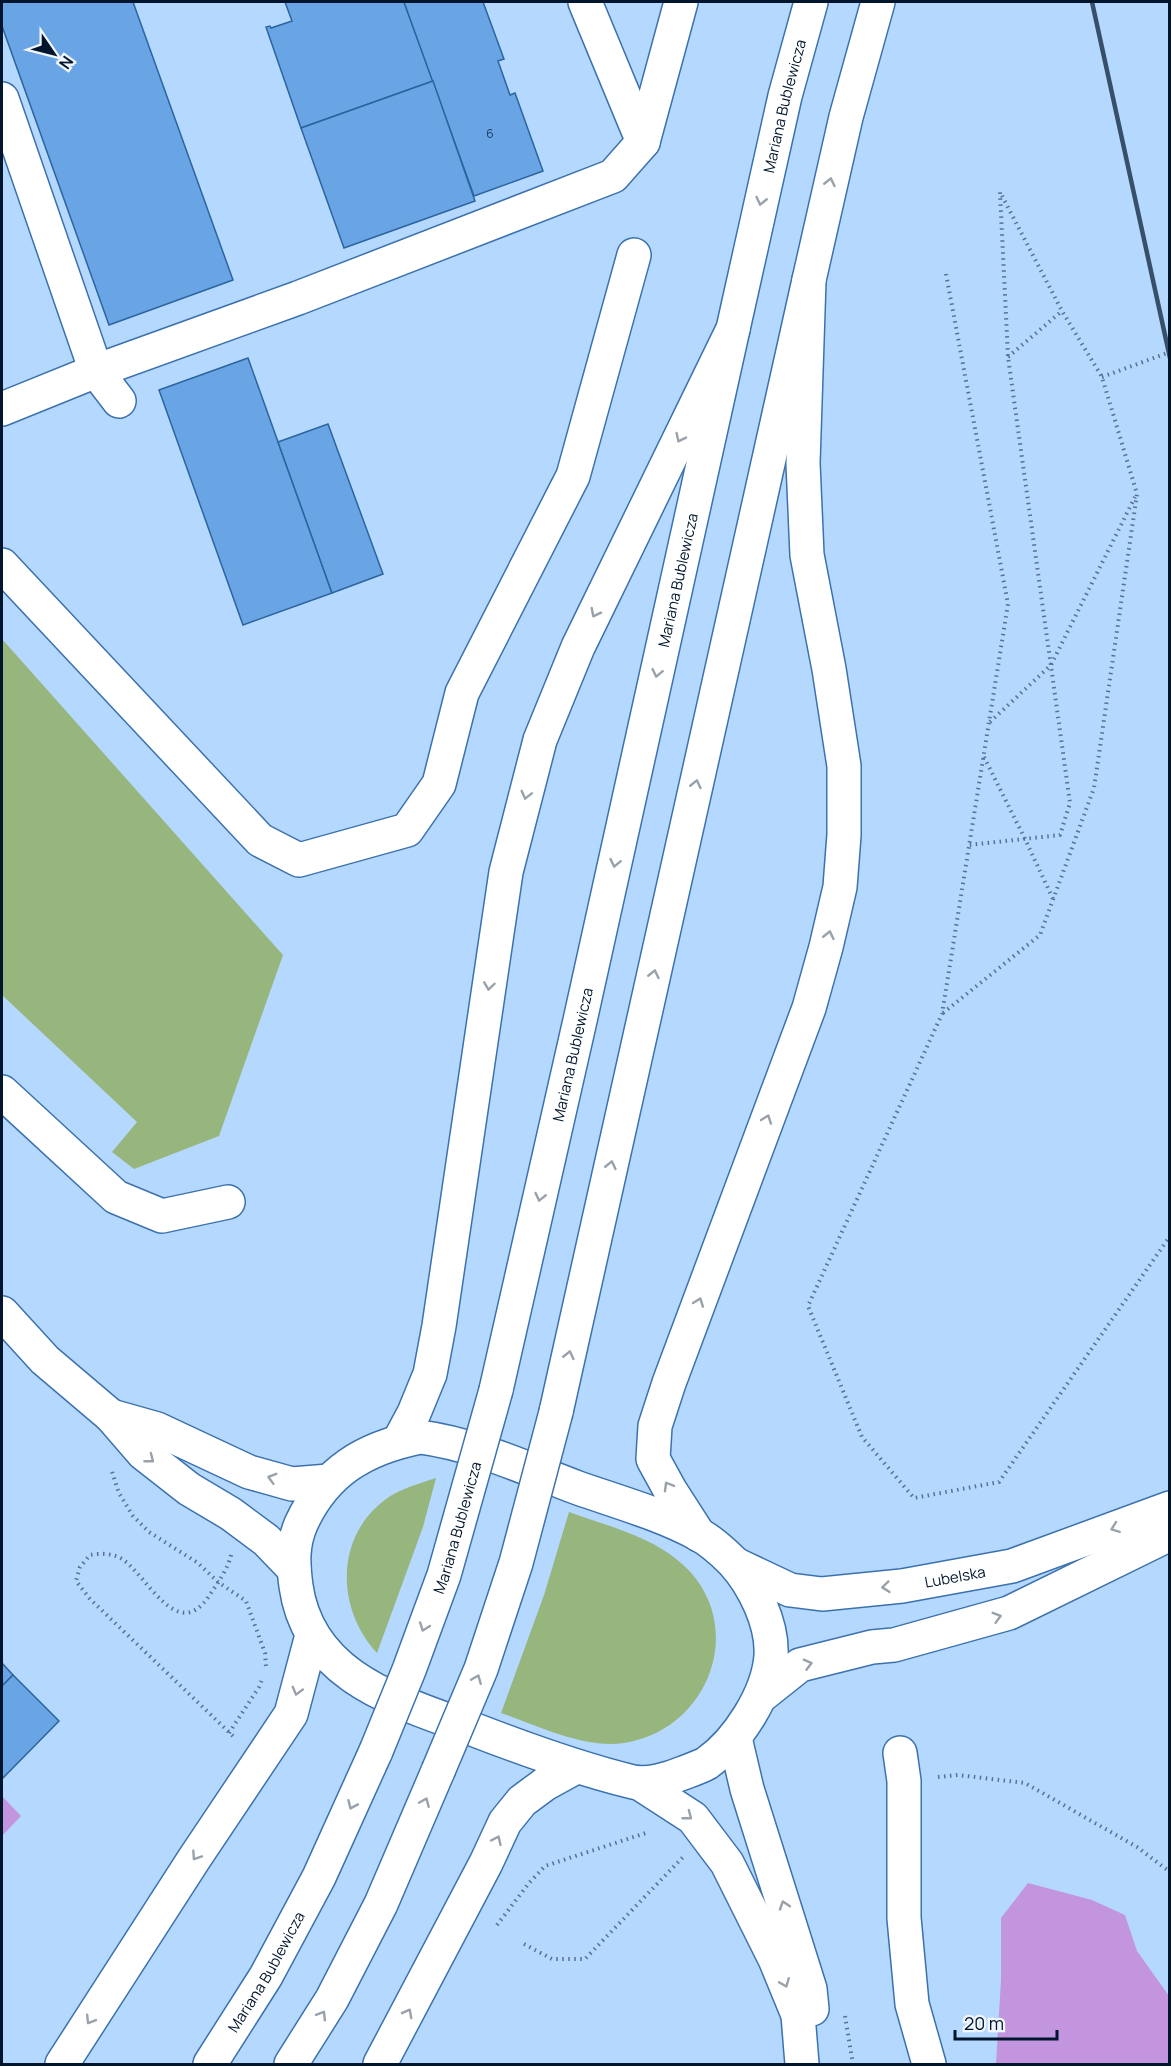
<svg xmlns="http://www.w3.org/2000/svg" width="1171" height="2066" font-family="Manrope,sans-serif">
	<rect width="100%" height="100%" fill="#b5d8ff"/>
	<g fill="#97b67d">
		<path d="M2,639L283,955L219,1136L134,1169L112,1152L137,1122L2,995Z"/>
		<path d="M436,1478L423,1527L377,1653C334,1606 335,1531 392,1495C406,1487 421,1483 436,1478Z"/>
		<path d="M569,1512C607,1526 651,1536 681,1563C749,1622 711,1730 624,1743C585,1749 538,1726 501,1713L544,1595Z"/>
	</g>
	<g fill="#c295de">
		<path d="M2,1796L21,1816L2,1836Z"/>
		<path d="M1028,1883L1092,1900L1125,1915L1137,1951L1169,1996V2064H996L1001,1980V1918Z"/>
	</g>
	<g fill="#69a4e4" stroke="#2c649d" stroke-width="1.5">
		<path d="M2,2H133L233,280L109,325L2,26Z"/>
		<path d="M285,2H404L433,81L301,128L266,27L270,26L271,28L292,21Z"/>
		<path d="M404,2H483L504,59L498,61L510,95L515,93L543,171L474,196Z"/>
		<path d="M433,81L475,201L344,248L301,128Z"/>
		<path d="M248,358L332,593L243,625L159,390Z"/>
		<path d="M328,424L383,574L332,593L278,442Z"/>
		<path d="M2,1663L13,1675L2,1686Z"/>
		<path d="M13,1675L59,1721L2,1779V1686Z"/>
	</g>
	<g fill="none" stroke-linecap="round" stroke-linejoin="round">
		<g stroke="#3b72ad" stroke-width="36">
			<g id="minor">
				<path d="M2,99L96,371L119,401"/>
				<path d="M643,142L681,2"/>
				<path d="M2,409L96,371L298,298L613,176L643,142L585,2"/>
				<path d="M2,565L260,840L299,860L407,830L439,784L462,693L573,476L634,255"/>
				<path d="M2,1092L116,1197L162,1216L228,1202"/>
				<path d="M2,1313L45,1360L111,1416L143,1453L189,1489L231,1514L266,1540L294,1569"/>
				<path d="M111,1416L157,1429L249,1472L292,1484L329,1481"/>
				<path d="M420,1437C474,1444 527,1469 578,1488C618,1502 661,1514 698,1534C711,1541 723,1552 733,1562C754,1585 773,1624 771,1656C768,1694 738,1741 707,1763C700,1767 691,1770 683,1773C669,1779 648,1785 633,1782C579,1769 527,1750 475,1730C400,1702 309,1679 296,1586C293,1564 292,1545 301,1524C325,1471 365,1448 420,1437Z"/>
				<path id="s1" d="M737,1565L790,1590L822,1594L902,1586L1012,1566L1170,1508"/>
				<path d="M761,1696L800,1665L872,1647L894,1645L1009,1613L1170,1534"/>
				<path d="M735,1738L747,1789L810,1989L812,2009"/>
				<path d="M900,1753L904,1781V1918L912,2004L929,2064"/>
				<path d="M639,1783L693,1818L727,1863L775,1959L798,2015L802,2064"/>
			</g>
		</g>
		<g stroke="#3b72ad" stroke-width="36">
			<g id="major">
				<path id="s2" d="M399,1441L414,1413L430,1374L439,1326L506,872L540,740L578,647L733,329L785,96L811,2"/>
				<path d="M699,1535L670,1490L653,1459L655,1426L669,1383L809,1008L826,947L840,887L844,835V766L829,669L807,555L803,463L809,280L846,117L878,2"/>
			</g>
		</g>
		<g stroke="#3b72ad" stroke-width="36">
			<g id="highway">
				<path id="s3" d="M496,1390L581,1016L733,329"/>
				<path d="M556,1412L809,280"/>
				<path d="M62,2064L194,1859L291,1714L312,1635"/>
				<path id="s4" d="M210,2064L266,1976L319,1877L376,1751"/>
				<path d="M291,2064L332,1999L381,1904L438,1771"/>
				<path d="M380,2064L486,1863L505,1822L522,1801L545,1784L576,1767"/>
			</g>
		</g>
		<g stroke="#577291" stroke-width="4" stroke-dasharray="1.5 4.5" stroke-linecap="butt">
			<path d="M946,274L1008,604L942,1014L808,1306L862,1437L914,1498L999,1482L1170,1236"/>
			<path d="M1008,357L1062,311"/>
			<path d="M1102,377L1170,352"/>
			<path d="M990,722L1051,665L1135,497"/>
			<path d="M984,757L1025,839L1053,899"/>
			<path d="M943,1013L1040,935L1094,788L1137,494L1102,377L1062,311L1000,192L1008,357L1070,803L1060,835L969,845"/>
			<path d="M112,1472L119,1493L133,1516L149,1532L198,1563L218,1582L246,1601L265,1653L266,1667"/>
			<path d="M231,1555C228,1569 217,1584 209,1596C177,1644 147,1575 122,1559C112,1553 100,1553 90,1555L80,1567L76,1581L90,1599L234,1737"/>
			<path d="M229,1733L259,1687L263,1677"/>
			<path d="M938,1777L958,1775L1025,1783L1137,1847L1170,1872"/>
			<path d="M497,1925L529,1883L545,1866L649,1832"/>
			<path d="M524,1944L552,1959H585L683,1857"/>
			<path d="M845,2016L853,2064"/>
		</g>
		<use href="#minor" stroke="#fff" stroke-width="33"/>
		<use href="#major" stroke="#fff" stroke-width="33"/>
		<use href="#highway" stroke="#fff" stroke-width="33"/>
		<path stroke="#364f6a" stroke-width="4.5" d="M1092,2L1170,358"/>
		<g stroke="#3b72ad" stroke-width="36" stroke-linecap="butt">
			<g id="highway-bridge">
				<path id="s5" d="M376,1751L409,1670L444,1575L496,1390"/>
				<path d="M438,1771L481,1669L516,1563L556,1412"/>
			</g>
		</g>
		<use href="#highway-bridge" stroke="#fff" stroke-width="33"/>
	</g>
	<defs><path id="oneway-chevron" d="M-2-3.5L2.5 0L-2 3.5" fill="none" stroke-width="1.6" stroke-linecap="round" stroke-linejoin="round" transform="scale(1.5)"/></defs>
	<g stroke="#99a1ab">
		<use href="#oneway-chevron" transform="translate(830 182) rotate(-77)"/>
		<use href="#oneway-chevron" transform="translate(761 201) rotate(103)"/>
		<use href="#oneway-chevron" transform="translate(680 438) rotate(116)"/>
		<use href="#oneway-chevron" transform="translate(595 613) rotate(117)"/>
		<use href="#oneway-chevron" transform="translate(657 673) rotate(102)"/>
		<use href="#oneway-chevron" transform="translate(696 784) rotate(-77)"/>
		<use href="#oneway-chevron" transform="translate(526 795) rotate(104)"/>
		<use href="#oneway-chevron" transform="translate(615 863) rotate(102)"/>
		<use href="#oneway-chevron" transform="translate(829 935) rotate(-77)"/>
		<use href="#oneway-chevron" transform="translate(654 974) rotate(-77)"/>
		<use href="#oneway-chevron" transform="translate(489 986) rotate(98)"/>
		<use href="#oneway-chevron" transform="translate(767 1119) rotate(-70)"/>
		<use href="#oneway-chevron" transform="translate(611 1165) rotate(-77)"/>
		<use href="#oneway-chevron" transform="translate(540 1197) rotate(103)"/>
		<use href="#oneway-chevron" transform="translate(699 1302) rotate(-70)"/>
		<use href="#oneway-chevron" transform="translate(569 1355) rotate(-77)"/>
		<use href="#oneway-chevron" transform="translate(150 1459) rotate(38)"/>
		<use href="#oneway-chevron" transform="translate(272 1478) rotate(-164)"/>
		<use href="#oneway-chevron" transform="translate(668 1486) rotate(-120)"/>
		<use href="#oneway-chevron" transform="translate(1115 1528) rotate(160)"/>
		<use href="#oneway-chevron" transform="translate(886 1587) rotate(174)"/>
		<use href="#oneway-chevron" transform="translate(997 1617) rotate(-16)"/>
		<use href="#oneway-chevron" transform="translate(424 1627) rotate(110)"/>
		<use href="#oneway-chevron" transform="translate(808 1664) rotate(-15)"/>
		<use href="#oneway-chevron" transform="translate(477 1679) rotate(-67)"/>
		<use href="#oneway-chevron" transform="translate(297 1691) rotate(105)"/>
		<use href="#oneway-chevron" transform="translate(425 1802) rotate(-67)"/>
		<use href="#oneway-chevron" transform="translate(352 1805) rotate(114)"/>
		<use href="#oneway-chevron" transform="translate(688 1816) rotate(38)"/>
		<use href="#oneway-chevron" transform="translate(497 1840) rotate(-65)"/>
		<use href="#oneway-chevron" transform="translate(196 1856) rotate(124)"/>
		<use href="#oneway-chevron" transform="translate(784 1905) rotate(-108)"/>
		<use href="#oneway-chevron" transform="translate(785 1983) rotate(68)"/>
		<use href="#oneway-chevron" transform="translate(408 2013) rotate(-62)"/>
		<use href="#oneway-chevron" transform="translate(322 2015) rotate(-58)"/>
		<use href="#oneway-chevron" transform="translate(90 2020) rotate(122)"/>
	</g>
	<g text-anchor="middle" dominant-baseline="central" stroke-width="4.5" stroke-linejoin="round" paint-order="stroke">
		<g font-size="12" fill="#1b395a">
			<text x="490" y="133">6</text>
		</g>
		<g font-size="15" fill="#01152c" stroke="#f0f6fc">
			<text stroke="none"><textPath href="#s2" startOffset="1401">Mariana Bublewicza</textPath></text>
			<text stroke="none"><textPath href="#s3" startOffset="830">Mariana Bublewicza</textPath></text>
			<text stroke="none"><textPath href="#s3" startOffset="344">Mariana Bublewicza</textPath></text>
			<text stroke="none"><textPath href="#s5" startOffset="238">Mariana Bublewicza</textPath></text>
			<text stroke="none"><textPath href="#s1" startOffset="225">Lubelska</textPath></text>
			<text stroke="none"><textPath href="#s4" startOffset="108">Mariana Bublewicza</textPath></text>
		</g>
	</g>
	<rect width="1171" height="2066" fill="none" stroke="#01152c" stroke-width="6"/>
	<g transform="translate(54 54) rotate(125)" stroke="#f0f6fc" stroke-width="4.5" paint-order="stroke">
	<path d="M0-4.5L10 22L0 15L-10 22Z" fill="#01152c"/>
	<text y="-9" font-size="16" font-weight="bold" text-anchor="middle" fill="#01152c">N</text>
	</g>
	<path d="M955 2030v9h102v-9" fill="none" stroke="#01152c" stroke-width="3"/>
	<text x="964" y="2030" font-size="18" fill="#01152c" stroke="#f0f6fc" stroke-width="4.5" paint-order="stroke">20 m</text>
</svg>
